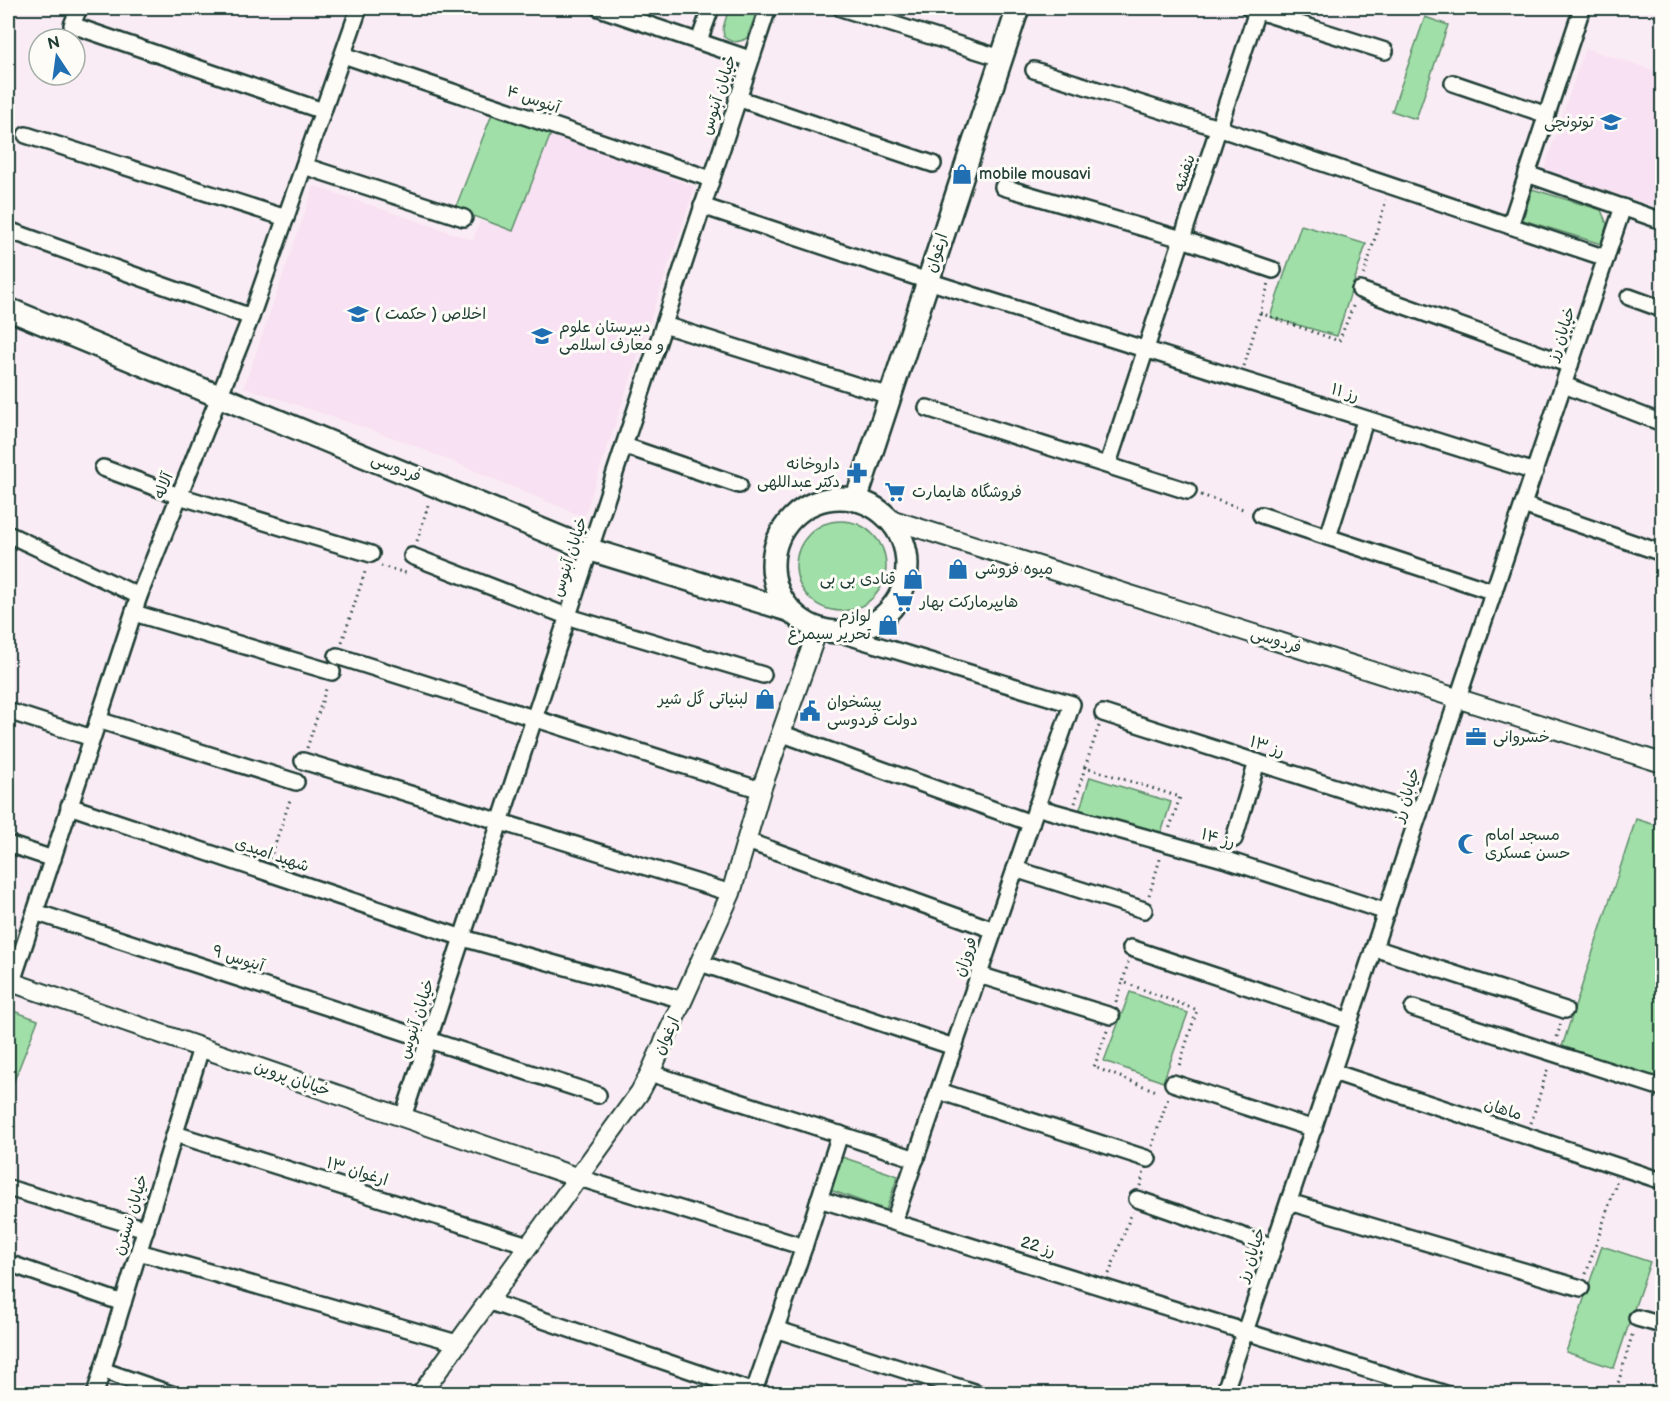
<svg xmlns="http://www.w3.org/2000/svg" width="1670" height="1401" font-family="'Balsamiq Sans','Playpen Sans Arabic',sans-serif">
	<rect width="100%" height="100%" fill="#faecf4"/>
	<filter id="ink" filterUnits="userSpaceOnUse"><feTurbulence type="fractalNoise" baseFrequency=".0167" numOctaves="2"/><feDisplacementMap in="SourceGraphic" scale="12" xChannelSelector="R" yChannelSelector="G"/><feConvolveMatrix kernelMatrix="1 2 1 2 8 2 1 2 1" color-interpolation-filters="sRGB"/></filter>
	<g filter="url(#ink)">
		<g fill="#f8e1f2">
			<path d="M1585,48L1662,73V209L1544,170Z"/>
			<path d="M552,131L695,187L584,517L403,441L244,387L314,186L473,240L480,221L513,230Z"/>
		</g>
		<g fill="#a0dfa7" stroke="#608e6e" stroke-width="1.5">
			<path d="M729,8H758L747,38C738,43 732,43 724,37L723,28Z"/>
			<path d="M1425,17L1448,25L1416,119L1392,111Z"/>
			<path d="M494,109L552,131L513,231L455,209Z"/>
			<path d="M1532,189L1601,210L1607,224L1601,244L1523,220Z"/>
			<path d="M1301,225L1366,244L1337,336L1270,317Z"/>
			<circle cx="841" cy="566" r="45"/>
			<path d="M1090,777L1171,802L1159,840L1078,815Z"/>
			<path d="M1636,819L1662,827V1086L1560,1053Z"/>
			<path d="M1130,992L1188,1013L1163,1082L1104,1061Z"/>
			<path d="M8,1009L38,1020L8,1096Z"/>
			<path d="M842,1157L898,1176L886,1210L830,1190Z"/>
			<path d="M1602,1246L1650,1262L1614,1368L1566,1352Z"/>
		</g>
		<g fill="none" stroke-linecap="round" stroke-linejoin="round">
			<g stroke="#1f3d34" stroke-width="20">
				<g id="minor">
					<path d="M79,8L72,25L323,111"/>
					<path d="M599,8L750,59"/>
					<path d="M841,8L1001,58"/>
					<path d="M1249,8L1385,51"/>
					<path d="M699,41L711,8"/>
					<path d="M343,55L711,179"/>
					<path d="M1034,70L1218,128L1606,258"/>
					<path d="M1453,83L1547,115"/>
					<path d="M737,98L933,164"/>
					<path d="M26,135L286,218"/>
					<path d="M304,166L464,218"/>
					<path d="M1527,174L1662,221"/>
					<path d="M1003,187L1182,239L1273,270"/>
					<path d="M702,206L928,281L1535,472"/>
					<path d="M1510,226L1582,8"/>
					<path d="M8,230L251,317"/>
					<path d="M1360,290L1570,365"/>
					<path d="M1629,297L1662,309"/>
					<path d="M664,325L890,396"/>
					<path d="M1564,385L1662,423"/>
					<path d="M927,408L1188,491"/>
					<path d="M625,446L739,485"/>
					<path d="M1108,464L1258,8"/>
					<path d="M103,468L179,496L371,554"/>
					<path d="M1523,505L1662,553"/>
					<path d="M1261,515L1494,592"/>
					<path d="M8,534L139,596"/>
					<path d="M1328,537L1363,427"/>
					<path d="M412,556L569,617L763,675"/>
					<path d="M134,613L332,672"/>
					<path d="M834,632L1072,704L894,1221"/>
					<path d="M337,656L761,790"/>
					<path d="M8,711L92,738"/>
					<path d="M1103,713L1419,814"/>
					<path d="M98,720L296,782"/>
					<path d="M783,734L1031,823"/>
					<path d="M303,761L731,893"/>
					<path d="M69,806L463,938L683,1000"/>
					<path d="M1036,807L1227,860L1387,912"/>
					<path d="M1234,839L1257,762"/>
					<path d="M747,841L994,930"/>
					<path d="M8,844L53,859"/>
					<path d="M1015,869L1144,910"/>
					<path d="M35,912L598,1095"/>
					<path d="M1131,948L1350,1021"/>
					<path d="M1374,948L1565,1010"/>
					<path d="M700,963L954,1047"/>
					<path d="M979,975L1111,1016"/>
					<path d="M12,982L139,596L251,317L359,8"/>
					<path d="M1413,1008L1662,1088"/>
					<path d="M1333,1072L1662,1181"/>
					<path d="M650,1073L916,1159"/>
					<path d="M1173,1083L1314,1129"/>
					<path d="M939,1091L1148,1159"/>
					<path d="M403,1117L768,8"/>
					<path d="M175,1134L528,1245"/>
					<path d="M576,1177L804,1247"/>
					<path d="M8,1188L146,1229"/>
					<path d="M819,1199L1446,1394"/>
					<path d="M1137,1199L1274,1247"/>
					<path d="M1289,1202L1581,1288"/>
					<path d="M139,1252L457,1343"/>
					<path d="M8,1263L123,1303"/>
					<path d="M487,1301L754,1392"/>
					<path d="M1637,1318L1662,1325"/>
					<path d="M775,1329L980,1394"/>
					<path d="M102,1370L171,1394"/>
					<path d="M95,1394L201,1048"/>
					<path d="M753,1394L804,1247L840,1134"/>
					<path d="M1224,1394L1623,207"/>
				</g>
			</g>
			<g stroke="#1f3d34" stroke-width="22">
				<g id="tertiary">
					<path d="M890,519L1662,763"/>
					<path d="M8,981L576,1177"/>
					<path d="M421,1394L640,1092L650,1073L731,893L761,790L818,629"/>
				</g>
			</g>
			<g stroke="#1f3d34" stroke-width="26">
				<g id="secondary">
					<path d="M8,309L591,550L791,611"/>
					<circle cx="840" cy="565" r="67"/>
					<path d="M856,500L1018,8"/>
				</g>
			</g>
			<g stroke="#1f3d34" stroke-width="3" stroke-dasharray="1.5 4.5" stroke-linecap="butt">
				<path d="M1364,275L1386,200"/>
				<path d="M1260,313L1339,341L1354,304"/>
				<path d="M1244,366L1269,283"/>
				<path d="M1201,495L1246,510"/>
				<path d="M417,541L429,502"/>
				<path d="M381,566L406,573L407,571"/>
				<path d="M342,642L366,569"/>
				<path d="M1099,726L1085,767L1180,797L1169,830"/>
				<path d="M307,748L327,686"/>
				<path d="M1075,803L1085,767"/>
				<path d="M270,859L291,797"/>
				<path d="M1149,895L1161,856"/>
				<path d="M1128,962L1123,982L1197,1010L1178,1069"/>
				<path d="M1116,1002L1123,982"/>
				<path d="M1107,1031L1094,1067L1159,1092"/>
				<path d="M1557,1037L1561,1023"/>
				<path d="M1531,1123L1548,1067"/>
				<path d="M1152,1146L1168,1098"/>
				<path d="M1140,1186L1144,1172"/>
				<path d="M1109,1274L1132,1212"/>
				<path d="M1586,1274L1617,1181"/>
				<path d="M1615,1394L1633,1332"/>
			</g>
			<use href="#minor" stroke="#fdfcf7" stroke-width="15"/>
			<use href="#tertiary" stroke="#fdfcf7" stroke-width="18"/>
			<use href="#secondary" stroke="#fdfcf7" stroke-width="21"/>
		</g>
	</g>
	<defs>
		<g id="school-bare" transform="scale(1.62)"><path d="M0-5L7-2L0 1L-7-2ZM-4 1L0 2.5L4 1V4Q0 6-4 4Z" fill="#1f6fb2" stroke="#fdfcf7" stroke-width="2.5" paint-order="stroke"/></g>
		<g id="shop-bare" transform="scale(1.62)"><path d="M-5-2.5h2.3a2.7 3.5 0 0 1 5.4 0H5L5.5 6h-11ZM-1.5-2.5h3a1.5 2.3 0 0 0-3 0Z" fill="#1f6fb2" stroke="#fdfcf7" stroke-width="2.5" paint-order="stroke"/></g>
		<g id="pharmacy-bare" transform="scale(1.62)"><path d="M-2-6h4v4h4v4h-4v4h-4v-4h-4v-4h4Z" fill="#1f6fb2" stroke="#fdfcf7" stroke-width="2.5" paint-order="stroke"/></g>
		<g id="supermarket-bare" transform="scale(1.62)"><path d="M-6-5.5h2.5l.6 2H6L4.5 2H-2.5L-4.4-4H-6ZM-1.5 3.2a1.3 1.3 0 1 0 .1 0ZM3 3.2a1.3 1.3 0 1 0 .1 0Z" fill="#1f6fb2" stroke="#fdfcf7" stroke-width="2.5" paint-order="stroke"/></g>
		<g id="civic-bare" transform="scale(1.62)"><path d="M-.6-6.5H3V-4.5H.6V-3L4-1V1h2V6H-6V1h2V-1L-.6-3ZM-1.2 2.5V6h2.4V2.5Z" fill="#1f6fb2" stroke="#fdfcf7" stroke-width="2.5" paint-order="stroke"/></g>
		<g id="office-bare" transform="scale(1.62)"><path d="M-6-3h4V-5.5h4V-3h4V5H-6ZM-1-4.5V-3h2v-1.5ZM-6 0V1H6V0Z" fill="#1f6fb2" stroke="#fdfcf7" stroke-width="2.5" paint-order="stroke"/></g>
		<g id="mosque-bare" transform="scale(1.62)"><path d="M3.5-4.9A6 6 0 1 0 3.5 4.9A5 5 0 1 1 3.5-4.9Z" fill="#1f6fb2" stroke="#fdfcf7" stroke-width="2.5" paint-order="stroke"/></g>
	</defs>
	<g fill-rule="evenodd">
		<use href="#school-bare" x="1611" y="122"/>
		<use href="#shop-bare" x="962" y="174"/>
		<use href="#school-bare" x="358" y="314"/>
		<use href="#school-bare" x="542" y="336"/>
		<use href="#pharmacy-bare" x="857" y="473"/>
		<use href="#supermarket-bare" x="895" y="492"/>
		<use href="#shop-bare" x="958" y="569"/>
		<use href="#shop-bare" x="913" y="579"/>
		<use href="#supermarket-bare" x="903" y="602"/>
		<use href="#shop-bare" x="888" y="625"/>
		<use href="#shop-bare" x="765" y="699"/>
		<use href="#civic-bare" x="810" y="711"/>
		<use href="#office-bare" x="1476" y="737"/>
		<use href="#mosque-bare" x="1468" y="844"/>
	</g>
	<g text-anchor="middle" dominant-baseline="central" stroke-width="6" stroke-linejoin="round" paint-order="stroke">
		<g font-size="16" fill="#1f3d34" stroke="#fdfcf7">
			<text transform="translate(719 95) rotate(-72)">خیابان آبنوس</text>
			<text transform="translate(533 100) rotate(19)">آبنوس ۴</text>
			<text transform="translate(1185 173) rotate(-72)">بنفشه</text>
			<text transform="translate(937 253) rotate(-72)">ارغوان</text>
			<text transform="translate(1562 334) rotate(-71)">خیابان رز</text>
			<text transform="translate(1345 393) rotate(17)">رز ۱۱</text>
			<text transform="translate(396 468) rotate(22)">فردوسی</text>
			<text transform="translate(164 486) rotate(-68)">آلاله</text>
			<text transform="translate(570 557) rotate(-72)">خیابان آبنوس</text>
			<text transform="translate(1276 641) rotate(18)">فردوسی</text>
			<text transform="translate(1267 747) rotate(18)">رز ۱۳</text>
			<text transform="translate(1407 795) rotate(-72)">خیابان رز</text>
			<text transform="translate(1218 839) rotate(16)">رز ۱۴</text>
			<text transform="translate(272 855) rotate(19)">شهید امیدی</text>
			<text transform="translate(966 957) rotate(-71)">فروزان</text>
			<text transform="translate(238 959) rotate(18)">آبنوس ۹</text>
			<text transform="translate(417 1019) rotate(-72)">خیابان آبنوس</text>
			<text transform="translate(667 1036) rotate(-65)">ارغوان</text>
			<text transform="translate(292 1079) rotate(19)">خیابان پروین</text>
			<text transform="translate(1503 1110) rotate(18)">ماهان</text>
			<text transform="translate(357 1172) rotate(17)">ارغوان ۱۳</text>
			<text transform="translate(131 1215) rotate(-73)">خیابان نسترن</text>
			<text transform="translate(1038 1247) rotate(17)">رز 22</text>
			<text transform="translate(1252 1255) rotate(-71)">خیابان رز</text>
		</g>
		<g font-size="16" fill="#1f3d34" stroke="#fdfcf7" text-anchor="start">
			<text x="1594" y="122" text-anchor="end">توتونچی</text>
			<text x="979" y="174">mobile mousavi</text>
			<text x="375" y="314">اخلاص ( حکمت )</text>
			<text x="559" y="327">دبیرستان علوم<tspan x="559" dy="18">و معارف اسلامی</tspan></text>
			<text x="840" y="464" text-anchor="end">داروخانه<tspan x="840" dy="18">دکتر عبداللهی</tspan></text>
			<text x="912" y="492">فروشگاه هایمارت</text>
			<text x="975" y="569">میوه فروشی</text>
			<text x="896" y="579" text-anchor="end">قنادی بی بی</text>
			<text x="920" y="602">هایپرمارکت بهار</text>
			<text x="871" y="616" text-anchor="end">لوازم<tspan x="871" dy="18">تحریر سیمرغ</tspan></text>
			<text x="748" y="699" text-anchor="end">لبنیاتی گل شیر</text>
			<text x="827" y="702">پیشخوان<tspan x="827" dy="18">دولت فردوسی</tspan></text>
			<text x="1493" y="737">خسروانی</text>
			<text x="1485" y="835">مسجد امام<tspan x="1485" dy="18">حسن عسکری</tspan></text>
		</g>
	</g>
	<rect width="1670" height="1401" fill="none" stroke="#fdfcf7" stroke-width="30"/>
	<rect x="15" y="15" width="1640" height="1371" fill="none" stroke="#1f3d34" stroke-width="2" filter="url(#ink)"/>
	<g transform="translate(57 57) rotate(347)"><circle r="28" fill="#fdfcf7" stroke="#a4b0a9" stroke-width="1.5"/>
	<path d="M0-4.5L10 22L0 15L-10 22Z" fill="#1f6fb2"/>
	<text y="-9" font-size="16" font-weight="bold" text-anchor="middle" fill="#1f3d34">N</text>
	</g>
</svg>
